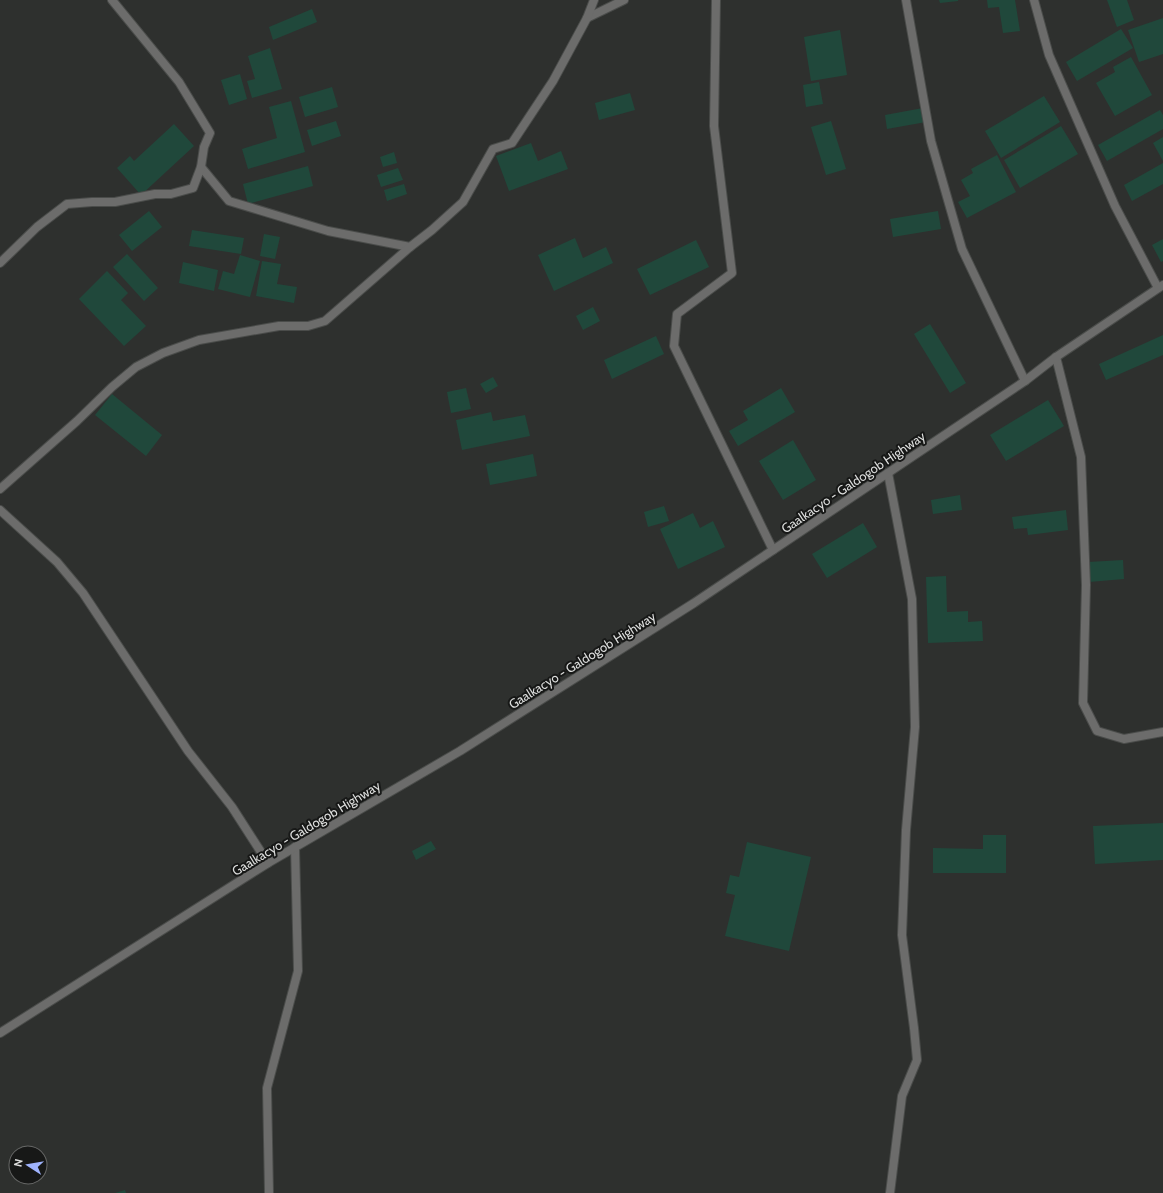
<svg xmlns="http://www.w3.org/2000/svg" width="1163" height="1193" font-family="Cabin,sans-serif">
	<rect width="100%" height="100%" fill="#2e302e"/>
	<g fill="#20483b">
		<path d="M939,0H958V1L940,3Z"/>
		<path d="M987,0H1015L1020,31L1003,33L999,7L988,8Z"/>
		<path d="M1107,0H1127L1134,20L1117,27Z"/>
		<path d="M312,9L317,22L273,40L269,27Z"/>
		<path d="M1163,18V54L1139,62L1128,30Z"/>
		<path d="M1121,29L1133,48L1077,81L1066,62Z"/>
		<path d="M840,30L847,75L811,81L804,37Z"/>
		<path d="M270,48L282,89L252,98L247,81L255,79L248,56Z"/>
		<path d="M1131,57L1152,95L1115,116L1096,83L1115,72L1113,67Z"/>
		<path d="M240,74L247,99L229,105L221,80Z"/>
		<path d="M819,82L823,104L806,107L803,85Z"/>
		<path d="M332,87L338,107L305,117L299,97Z"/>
		<path d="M630,93L635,110L599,120L595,103Z"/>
		<path d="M1044,96L1060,122L1001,158L985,131Z"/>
		<path d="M291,101L305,152L248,169L242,149L277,138L269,107Z"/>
		<path d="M923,108L926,122L887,129L885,115Z"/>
		<path d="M1160,110L1163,115V129L1107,161L1098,145Z"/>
		<path d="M336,121L341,136L312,146L307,130Z"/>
		<path d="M831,121L846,169L826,175L811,127Z"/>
		<path d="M174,124L194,146L141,195L117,168L130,156L134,161Z"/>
		<path d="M1061,126L1078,154L1020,188L1004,160Z"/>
		<path d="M1163,137V161L1153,143Z"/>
		<path d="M531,143L538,161L561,151L568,169L509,191L496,156Z"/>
		<path d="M394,152L397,163L383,167L380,157Z"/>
		<path d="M997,155L1016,192L967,218L958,202L970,196L961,180L973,173L971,169Z"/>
		<path d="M1163,163V184L1132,201L1124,185Z"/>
		<path d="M308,166L313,186L248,204L243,184Z"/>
		<path d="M398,168L403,180L381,187L377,175Z"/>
		<path d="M404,184L407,194L387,201L384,190Z"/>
		<path d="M149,211L162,227L132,251L119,235Z"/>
		<path d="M938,211L941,229L893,237L890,219Z"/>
		<path d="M192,230L244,238L241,254L189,246Z"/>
		<path d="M264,234L280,237L275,259L260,256Z"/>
		<path d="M575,238L583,258L606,247L613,263L554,291L538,255Z"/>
		<path d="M1163,239V261L1161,262L1152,245Z"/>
		<path d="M696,240L709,267L650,295L637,269Z"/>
		<path d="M127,254L158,288L144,301L113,267Z"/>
		<path d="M240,255L260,261L250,297L218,289L223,271L234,274Z"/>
		<path d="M262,261L281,264L277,284L297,287L294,303L256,296Z"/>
		<path d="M183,262L218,270L214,291L179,283Z"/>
		<path d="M107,271L128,293L121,300L146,326L124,346L79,299Z"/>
		<path d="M593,307L600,321L583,330L576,316Z"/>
		<path d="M930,324L966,383L950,393L914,334Z"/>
		<path d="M1163,335V355L1106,380L1099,364Z"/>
		<path d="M656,336L664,354L612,379L604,360Z"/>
		<path d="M493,377L498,386L486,393L480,384Z"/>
		<path d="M466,388L471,409L451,413L447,392Z"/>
		<path d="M781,388L795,412L738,446L729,431L748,420L743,411Z"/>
		<path d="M112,394L162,435L146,456L95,415Z"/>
		<path d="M1048,400L1064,426L1006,461L990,435Z"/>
		<path d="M491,412L493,421L525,415L530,436L462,450L456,420Z"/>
		<path d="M793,440L816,480L783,500L759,461Z"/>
		<path d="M533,454L537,476L490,485L486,464Z"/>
		<path d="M960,495L962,510L933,514L931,500Z"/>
		<path d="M664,506L669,521L648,527L644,512Z"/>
		<path d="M1066,510L1068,530L1028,535L1027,528L1014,529L1012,517Z"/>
		<path d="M693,513L700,528L713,521L725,547L678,569L660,529Z"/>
		<path d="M863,523L877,547L827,578L812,554Z"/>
		<path d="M1123,560L1124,579L1089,582L1088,562Z"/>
		<path d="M946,576L947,612L968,611V622L982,621L983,641L928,643L926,577Z"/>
		<path d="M1163,823V860L1095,864L1093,826Z"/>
		<path d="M983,835H1006V873H933V848L983,849Z"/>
		<path d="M431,841L436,849L416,860L412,851Z"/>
		<path d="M747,842L811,857L789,951L725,936L735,895L726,893L730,875L739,877Z"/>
		<path d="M125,1190L126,1193H115Z"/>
	</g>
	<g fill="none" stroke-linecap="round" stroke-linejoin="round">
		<g stroke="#4a4c4a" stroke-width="10">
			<g id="minor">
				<path d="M716,0L714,126L732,273L677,314L674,346L773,550"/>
				<path d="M906,0L931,141L962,249L1025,381"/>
				<path d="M1034,0L1049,55L1115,206L1158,288"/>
				<path d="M587,18L624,0"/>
				<path d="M201,167L229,201L328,231L410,247L432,230L463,202L493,149L512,143L553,81L587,18L594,0"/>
				<path d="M0,263L37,227L67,204L92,202H115L155,194H171L193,188L201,167L204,147L210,133L179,82L112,0"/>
				<path d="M1056,357L1081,457L1086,585L1083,703L1097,731L1124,739L1163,732"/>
				<path d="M888,473L912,599L915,727L906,830L902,935L914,1028L917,1060L902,1096L890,1193"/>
				<path d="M0,489L77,421L112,387L136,367L163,353L199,340L279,326H308L325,321L410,247"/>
				<path d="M0,510L57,562L83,593L188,751L232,807L268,863"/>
				<path d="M269,1193L267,1088L298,971L295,847"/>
			</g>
		</g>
		<g stroke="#4a4c4a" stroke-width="10">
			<path id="tertiary" d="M0,1033L268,863L460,751L694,603L1025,381L1056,357L1163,285"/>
		</g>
		<use href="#minor" stroke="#6c6c6b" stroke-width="8"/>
		<use href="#tertiary" stroke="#6c6c6b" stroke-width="8"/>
	</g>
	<g text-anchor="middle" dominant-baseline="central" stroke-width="4" stroke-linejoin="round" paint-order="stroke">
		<g font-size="13" fill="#dddedd" stroke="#171817">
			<text transform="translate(853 482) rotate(-34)">Gaalkacyo - Galdogob Highway</text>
			<text transform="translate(582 660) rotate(-32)">Gaalkacyo - Galdogob Highway</text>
			<text transform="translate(306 828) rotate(-31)">Gaalkacyo - Galdogob Highway</text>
		</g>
	</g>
	<g transform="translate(28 1165) rotate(282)"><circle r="19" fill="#171817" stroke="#666766"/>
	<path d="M0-3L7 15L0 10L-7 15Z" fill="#9fb3fd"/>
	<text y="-6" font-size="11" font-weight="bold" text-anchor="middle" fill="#dddedd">N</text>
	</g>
</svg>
